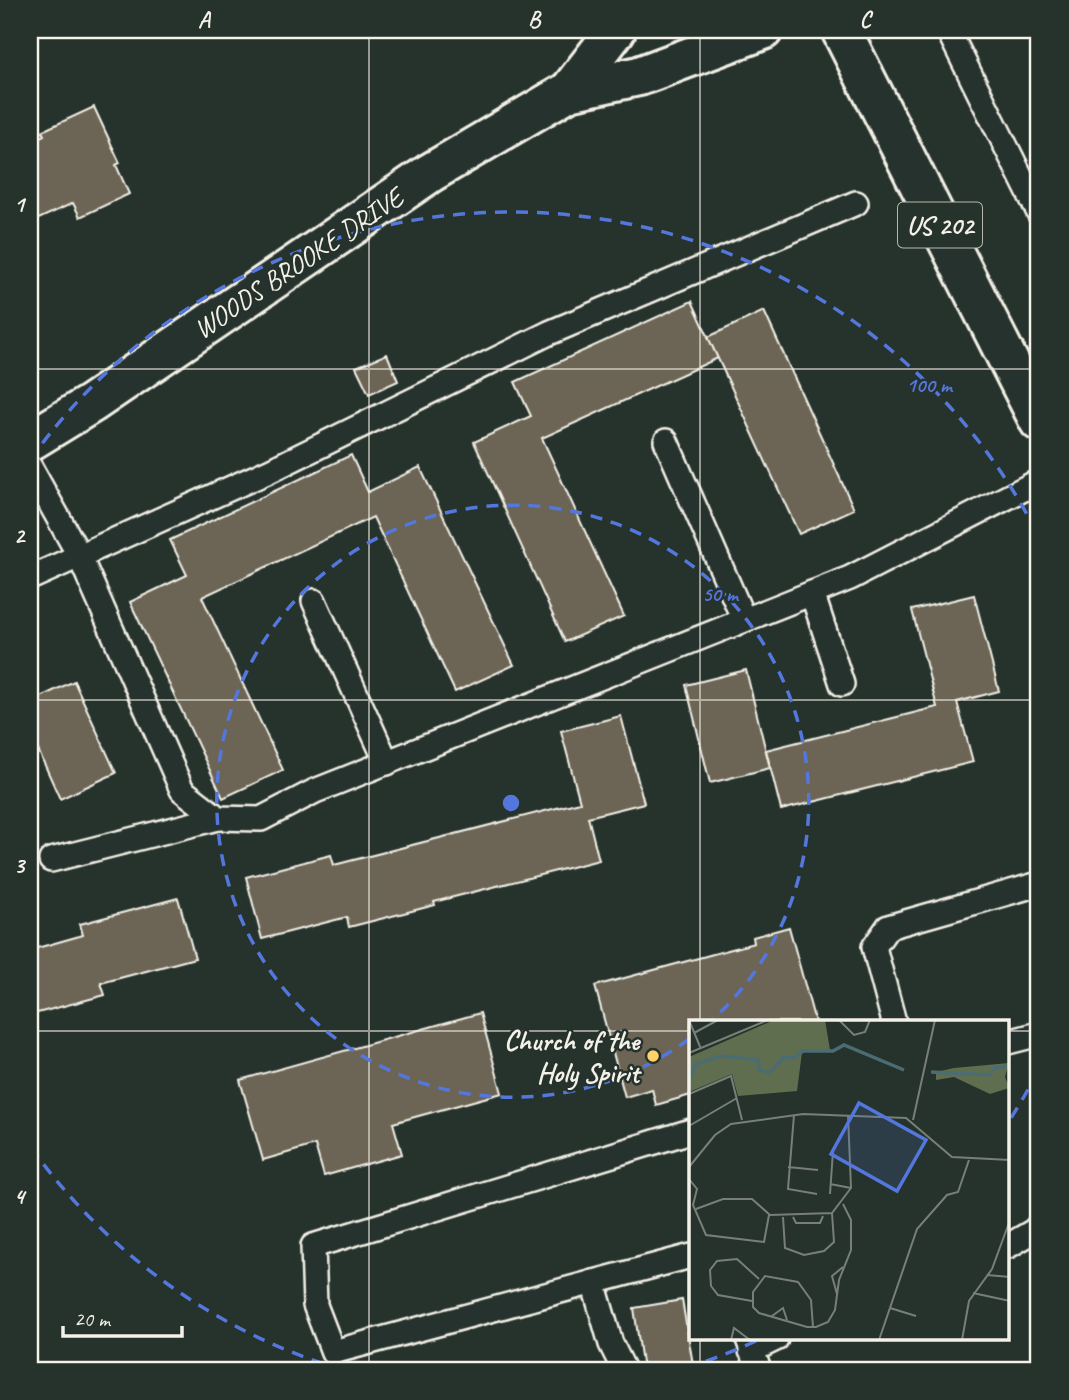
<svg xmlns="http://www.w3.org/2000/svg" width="1069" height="1400" font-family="Caveat,sans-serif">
	<rect width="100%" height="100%" fill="#26332d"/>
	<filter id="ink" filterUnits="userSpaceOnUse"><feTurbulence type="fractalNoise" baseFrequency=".0143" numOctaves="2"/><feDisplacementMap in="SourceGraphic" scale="14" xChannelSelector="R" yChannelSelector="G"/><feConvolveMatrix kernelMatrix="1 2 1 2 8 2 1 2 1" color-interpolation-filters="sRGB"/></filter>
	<g filter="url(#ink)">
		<g fill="#6c6555" stroke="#f4f1e8" stroke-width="2">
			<path d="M94,107L120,163L116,165L129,194L80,217L73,203L30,223V142L44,135L42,131Z"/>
			<path d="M692,301L718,358L542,438L624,616L565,642L474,442L531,416L515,382Z"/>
			<path d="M764,311L854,509L799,534L708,337Z"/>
			<path d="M387,354L398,381L369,394L356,367Z"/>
			<path d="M351,455L368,492L420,467L514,665L455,692L373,517L202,597L283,770L223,798L130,602L187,575L170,540Z"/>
			<path d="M974,595L999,691L957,702L973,762L781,810L766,750L937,707L912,610Z"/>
			<path d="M746,670L770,768L710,783L686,685Z"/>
			<path d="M74,681L116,773L60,799L30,732V702Z"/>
			<path d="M621,716L644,803L588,817L599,860L434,902L435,905L349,927L347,917L262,939L246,877L331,855L334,865L580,802L561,731Z"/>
			<path d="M178,898L195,958L101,983L105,995L30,1015V950L83,935L80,924Z"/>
			<path d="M789,927L815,1022H691V1095L656,1105L652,1089L625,1097L595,986L754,943L753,937Z"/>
			<path d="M480,1013L502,1093L393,1123L402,1154L324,1176L315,1145L263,1160L240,1080Z"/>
			<path d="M682,1300L694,1370H643L634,1308Z"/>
		</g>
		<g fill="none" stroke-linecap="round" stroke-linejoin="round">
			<g stroke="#f4f1e8" stroke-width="28">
				<g id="service">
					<path d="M948,30L1039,213"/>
					<path d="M666,441L744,620"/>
					<path d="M30,467L79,555L182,790L218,818L261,819L315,791L850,578L1039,481"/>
					<path d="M30,578L269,471L549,333L856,203"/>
					<path d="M812,593L842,684"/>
					<path d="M314,601L387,763"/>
					<path d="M51,860L218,818"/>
					<path d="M894,1022L874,947L888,927L1039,884"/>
					<path d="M1008,1042L1039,1034"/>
					<path d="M691,1131L313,1246L315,1305L333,1352L691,1256"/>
					<path d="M1008,1246L1034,1231L1039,1225"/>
					<path d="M593,1282L611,1344L624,1370"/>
					<path d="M748,1339L759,1370"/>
					<path d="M751,1351L776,1339"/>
				</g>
			</g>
			<g stroke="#f4f1e8" stroke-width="44">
				<g id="minor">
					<path d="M569,91L616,30"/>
					<path d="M30,441L92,403L430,173L569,91L639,76L763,30"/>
				</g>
			</g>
			<g stroke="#f4f1e8" stroke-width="44">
				<path id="primary" d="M841,30L1039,421"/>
			</g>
			<use href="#service" stroke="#26332d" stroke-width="23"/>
			<use href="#minor" stroke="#26332d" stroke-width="38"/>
			<use href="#primary" stroke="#26332d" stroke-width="38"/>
		</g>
	</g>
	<path fill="none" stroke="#f4f1e8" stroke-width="2" stroke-opacity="0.55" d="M369,30V1370M700,30V1022M30,369H1039M30,700H1039M30,1031H691M1008,1031H1039M700,1339V1370"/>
	<g fill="none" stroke="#5377dc" stroke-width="3.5" stroke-dasharray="12 9">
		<path d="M689 1039A296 296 0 1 1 711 1021"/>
		<path d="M1038 1071A591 591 0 0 1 1009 1121M756 1341A591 591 0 0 1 679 1370M343 1370A591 591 0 0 1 30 1146M30 460A591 591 0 0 1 1038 535"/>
	</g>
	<circle fill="#ffd166" stroke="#26332d" stroke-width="2.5" cx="653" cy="1056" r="7"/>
	<g text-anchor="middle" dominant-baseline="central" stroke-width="5" stroke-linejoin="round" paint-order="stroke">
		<rect fill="#26332d" stroke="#b6b8b0" stroke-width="2" x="898" y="202.5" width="84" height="45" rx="5"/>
		<g font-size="26" font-weight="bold" fill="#f4f1e8">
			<text x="940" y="225">US 202</text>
		</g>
		<g font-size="28" fill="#f4f1e8" stroke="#26332d">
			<text transform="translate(298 263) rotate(-34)">WOODS BROOKE DRIVE</text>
		</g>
		<g font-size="28" font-weight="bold" fill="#f4f1e8" stroke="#26332d" text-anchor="end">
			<text x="639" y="1040">Church of the<tspan x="639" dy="32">Holy Spirit</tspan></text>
		</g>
	</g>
	<g transform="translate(689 1020)">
		<rect width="320" height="320" fill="#26332d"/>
		<path d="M85,0H136L141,30L113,32L108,71L49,76L43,54L0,72V37ZM320,43L316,57L320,68L301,74L265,57L247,60V52L265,48Z" fill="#5f6e4f"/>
		<path fill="none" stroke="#4b6c72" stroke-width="3.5" d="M242,52L300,55L306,48L321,46M0,60L7,44L32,36L69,40L71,50L80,53L95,37L105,38L114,31H144L155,25L215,50"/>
		<path fill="none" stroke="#787f78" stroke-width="2" d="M0,0L12,29M150,0L165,15L176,12L181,0M5,13L29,0M0,33L79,0M0,74L42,56L53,100M105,95L99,169L128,174M224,100L246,0M0,106L48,78M0,147L26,115L42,104L114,94L217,98L263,137L321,140M99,147L129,150M0,159L8,169L4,185L17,215L75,222L80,195M141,164L162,168M141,174L144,131M7,189L34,179H63L81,195L143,193L162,168L159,95M94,197L96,228L115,235L135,231L145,222L143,193M104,197L107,203H131L134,196M298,255L321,257M284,273L321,281M148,274L143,256L154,247M63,281L29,275L22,266L21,250L28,241L48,239L70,259M201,288L227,296M83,296L94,288L98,300M124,307L122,280L109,262L76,256L64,272V287L70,293L118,307H127L139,302L146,290L150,260L162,230V200L154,184M42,320L45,308L61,320M62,320H85M190,320L228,209L258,175L269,172L280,140M273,320L280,281L303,249L321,200"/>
		<path fill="#5377dc" fill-opacity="0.15" stroke="#5377dc" stroke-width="3.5" d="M170,83L237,120L208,171L142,134Z"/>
		<rect width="320" height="320" fill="none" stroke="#f4f1e8" stroke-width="3.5"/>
	</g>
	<circle cx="511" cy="803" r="10" fill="#5377dc" stroke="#26332d" stroke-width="3.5"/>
	<g font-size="21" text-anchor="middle" font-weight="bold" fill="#5377dc" stroke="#26332d" stroke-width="5" stroke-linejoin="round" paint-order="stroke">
		<text x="929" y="392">100 m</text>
		<text x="720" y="601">50 m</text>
	</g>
	<rect width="1069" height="1400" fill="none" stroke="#26332d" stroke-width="77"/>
	<path d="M63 1326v10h119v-10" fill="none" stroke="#f4f1e8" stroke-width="3.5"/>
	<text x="74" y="1326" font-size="21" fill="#f4f1e8" stroke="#26332d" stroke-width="5" paint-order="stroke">20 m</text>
	<rect x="38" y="38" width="992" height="1324" fill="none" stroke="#f4f1e8" stroke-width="2.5"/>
	<g font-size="23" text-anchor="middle" font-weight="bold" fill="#f4f1e8">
		<text x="204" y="27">A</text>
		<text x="534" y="27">B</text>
		<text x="865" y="27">C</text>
		<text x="19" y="212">1</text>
		<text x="19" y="543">2</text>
		<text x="19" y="873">3</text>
		<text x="19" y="1204">4</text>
	</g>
</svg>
